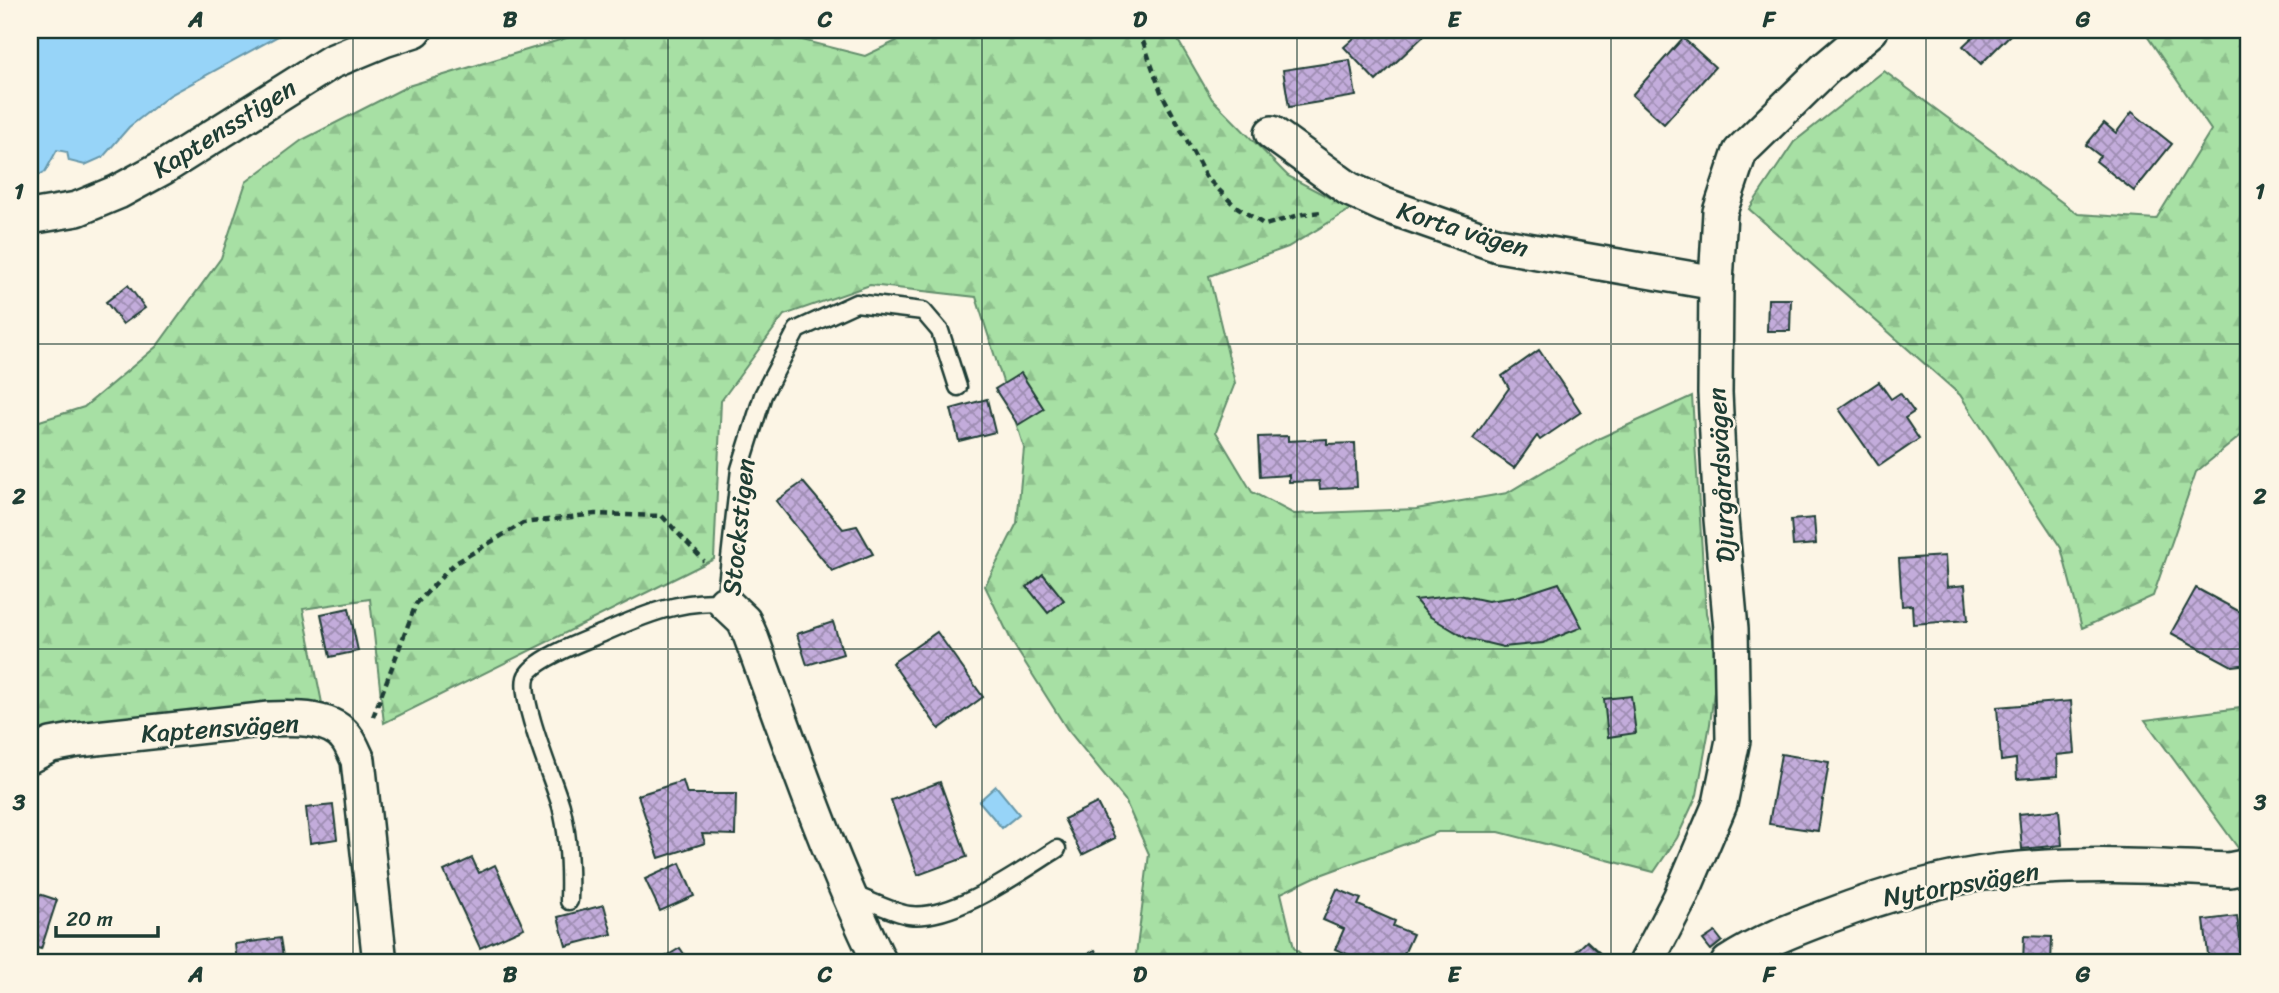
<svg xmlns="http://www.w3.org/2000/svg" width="2279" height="993" font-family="Sriracha,sans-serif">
	<defs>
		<pattern id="forest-firs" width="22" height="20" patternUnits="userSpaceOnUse" patternTransform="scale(1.75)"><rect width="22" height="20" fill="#a7e0a4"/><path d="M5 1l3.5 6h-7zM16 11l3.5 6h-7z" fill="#8fc18e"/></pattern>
		<pattern id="building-cross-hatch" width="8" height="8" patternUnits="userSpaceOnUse" patternTransform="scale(1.75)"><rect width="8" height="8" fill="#c3acdb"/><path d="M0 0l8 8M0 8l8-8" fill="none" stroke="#9e8db2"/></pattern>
	</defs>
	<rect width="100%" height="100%" fill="#fcf5e5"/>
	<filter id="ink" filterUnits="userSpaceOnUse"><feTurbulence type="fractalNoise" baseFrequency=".0143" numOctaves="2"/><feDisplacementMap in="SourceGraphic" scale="14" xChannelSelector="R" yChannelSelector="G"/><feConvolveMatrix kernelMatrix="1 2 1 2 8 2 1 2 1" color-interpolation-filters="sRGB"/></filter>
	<g filter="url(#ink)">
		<g fill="url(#forest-firs)" stroke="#638e6c" stroke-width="2">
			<path d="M603,30H763L865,56L919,30H1172L1212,99L1288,176L1351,209L1288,247L1209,276L1235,383L1216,432L1252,492L1294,514L1416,509L1507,493L1600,438L1692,396L1706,613L1718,658L1710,724L1697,795L1677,838L1654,872L1499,832H1438L1315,877L1281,893L1294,948L1311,963H1135L1149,854L1125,800L1067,729L1012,642L985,586L1017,523L1024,448L976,297L870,285L784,315L721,401L714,559L384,723L370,599L303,609L322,703L30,742V424L84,407L157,346L221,258L246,182L302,140L408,86L586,32Z"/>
			<path d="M2143,30H2249V429L2196,472L2153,596L2082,628L2061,548L1960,395L1749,209L1794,142L1884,71L2078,214L2156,219L2211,130Z"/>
			<path d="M2249,707V863L2145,720Z"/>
		</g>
		<g fill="#97d4f8" stroke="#6798aa" stroke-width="2">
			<path d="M30,30H289L170,95L129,127L103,157L85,165L69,161L67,152L57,150L45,172L37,176L30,184Z"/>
			<path d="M996,786L1019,814L1002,828L979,801Z"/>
		</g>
		<g fill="url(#building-cross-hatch)" stroke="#1f3d34" stroke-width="2">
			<path d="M1363,30H1372L1374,32L1376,30H1430L1376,81L1344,47Z"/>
			<path d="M1980,30H2009L2012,33L1981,64L1963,46Z"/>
			<path d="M1683,38L1715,67L1664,124L1632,95Z"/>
			<path d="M1350,60L1356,96L1289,107L1283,70Z"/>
			<path d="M2132,112L2172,144L2134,191L2096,161L2100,156L2086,145L2104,123L2116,133Z"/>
			<path d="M128,285L145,308L123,324L106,302Z"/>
			<path d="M1768,299H1791L1790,331H1767Z"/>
			<path d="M1539,350L1581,412L1540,440L1537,436L1514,468L1473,439L1509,388L1502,376Z"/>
			<path d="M1021,373L1044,409L1018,425L995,389Z"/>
			<path d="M1879,382L1891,399L1900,393L1914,412L1905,418L1919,439L1879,466L1839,409Z"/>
			<path d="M987,399L995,432L959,441L951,409Z"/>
			<path d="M1288,436V441L1327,439V444L1355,443L1357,487L1320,489L1319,481L1289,482V475L1260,477L1258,437Z"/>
			<path d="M803,482L843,529L857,526L873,554L832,571L776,501Z"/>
			<path d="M1814,518L1816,544L1793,546L1791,520Z"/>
			<path d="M1945,556L1947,587L1965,585L1968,620L1913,624L1912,605L1902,606L1899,559Z"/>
			<path d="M1043,574L1064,600L1048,613L1027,587Z"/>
			<path d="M1559,583L1582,627L1543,643L1503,647L1466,638L1429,616L1415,600L1459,595L1488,601L1516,597Z"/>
			<path d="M2196,588L2244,614L2249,613V664L2232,666L2171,633Z"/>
			<path d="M349,608L358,651L330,657L321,614Z"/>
			<path d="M833,622L843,654L807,665L797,634Z"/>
			<path d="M937,632L983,697L939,729L892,663Z"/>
			<path d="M1631,696L1636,733L1608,737L1604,699Z"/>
			<path d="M2071,701L2075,753L2057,755L2058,776L2017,779L2016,759L2001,761L1997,707Z"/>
			<path d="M1781,754L1829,762L1818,831L1769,824Z"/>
			<path d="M683,781L687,794H736L735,835L702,834L705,843L659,858L638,795Z"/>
			<path d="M940,782L967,857L918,875L891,800Z"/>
			<path d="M1097,803L1115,838L1082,855L1064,819Z"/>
			<path d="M333,805L337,839L310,843L306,808Z"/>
			<path d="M2059,810L2062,845L2022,849L2019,814Z"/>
			<path d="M472,858L479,873L495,865L524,928L480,948L444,871Z"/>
			<path d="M680,863L694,896L660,911L645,879Z"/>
			<path d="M1337,889L1361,899L1358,905L1395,921L1393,926L1413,934L1400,963H1385L1375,959L1374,963H1368L1335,949L1344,929L1323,920Z"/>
			<path d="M30,891L57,900L41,949L30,946Z"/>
			<path d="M604,905L612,934L566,946L558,917Z"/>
			<path d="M2237,916L2243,958L2209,963L2204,920Z"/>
			<path d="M1715,932L1722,941L1711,950L1703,940Z"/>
			<path d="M2024,936L2052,937L2051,963H2023Z"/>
			<path d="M280,938L284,963H237L235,944Z"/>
			<path d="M1587,941L1603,956L1596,963H1564Z"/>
			<path d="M680,948L690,963H655Z"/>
			<path d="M1095,950L1103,963H1071Z"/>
		</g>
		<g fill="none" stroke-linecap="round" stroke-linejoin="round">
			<g stroke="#1f3d34" stroke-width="21">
				<g id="lane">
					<path d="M852,894C868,900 894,913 909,915C953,921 1020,872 1057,849"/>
					<path d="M569,901C570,869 569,837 561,806C553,779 520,702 526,678C531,660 586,640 603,633C641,616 683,598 725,603L740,469L763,395L797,330L856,303L923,311L940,331L958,387"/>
				</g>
			</g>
			<g stroke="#1f3d34" stroke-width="38">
				<g id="street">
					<path d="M1272,133L1349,189L1384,205L1498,245L1716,283"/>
					<path d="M30,217L77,209L118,192L164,167L331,62L384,40L415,30"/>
					<path d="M725,603L744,621L751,637C791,747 829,858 880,963"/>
					<path d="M30,756L51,745L78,740L269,719C294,718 333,716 348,740C352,746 355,754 358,760L380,963"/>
					<path d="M1646,963L1680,898L1720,804L1733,740L1731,629L1721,519L1715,393L1716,283L1720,212L1740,152L1825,69L1871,30"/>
					<path d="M1728,963C1760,942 1794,929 1829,916C1884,895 1941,878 1999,871C2075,862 2153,866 2229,870L2249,866"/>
				</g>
			</g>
			<g stroke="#1f3d34" stroke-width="4.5" stroke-dasharray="7 5" stroke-linecap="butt">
				<path d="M1139,30L1161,92L1206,177L1234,205L1265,225L1303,214L1321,212"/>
				<path d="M373,717L416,604L454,564L523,523L595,514L662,516L704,561"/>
			</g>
			<use href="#lane" stroke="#fcf5e5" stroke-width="16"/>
			<use href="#street" stroke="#fcf5e5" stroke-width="33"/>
		</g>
	</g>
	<path fill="none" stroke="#1f3d34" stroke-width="2" stroke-opacity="0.55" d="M353,30V963M668,30V963M982,30V963M1297,30V963M1611,30V963M1926,30V963M30,344H2249M30,649H2249"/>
	<g text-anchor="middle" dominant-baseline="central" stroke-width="5" stroke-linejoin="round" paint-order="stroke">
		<g font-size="26" fill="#1f3d34" stroke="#fcf5e5">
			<text transform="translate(224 128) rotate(-32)">Kaptensstigen</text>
			<text transform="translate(1463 229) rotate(17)">Korta vägen</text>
			<text transform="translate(1721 475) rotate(-93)">Djurgårdsvägen</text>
			<text transform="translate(738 527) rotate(-84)">Stockstigen</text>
			<text transform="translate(220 728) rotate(-4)">Kaptensvägen</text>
			<text transform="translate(1961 884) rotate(-10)">Nytorpsvägen</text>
		</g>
	</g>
	<rect width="2279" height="993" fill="none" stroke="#fcf5e5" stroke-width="77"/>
	<path d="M56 926v10h102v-10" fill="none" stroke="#1f3d34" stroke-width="3.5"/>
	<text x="66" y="926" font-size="21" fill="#1f3d34" stroke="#fcf5e5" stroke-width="5" paint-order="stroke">20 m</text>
	<rect x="38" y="38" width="2202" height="916" fill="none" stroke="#1f3d34" stroke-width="2.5"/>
	<g font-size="23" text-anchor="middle" font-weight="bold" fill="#1f3d34">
		<text x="196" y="27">A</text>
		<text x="510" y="27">B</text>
		<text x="825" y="27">C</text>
		<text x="1140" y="27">D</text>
		<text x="1454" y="27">E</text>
		<text x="1769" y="27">F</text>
		<text x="2083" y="27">G</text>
		<text x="19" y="199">1</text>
		<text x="2260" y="199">1</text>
		<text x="19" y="504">2</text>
		<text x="2260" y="504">2</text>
		<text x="19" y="810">3</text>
		<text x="2260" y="810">3</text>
		<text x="196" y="982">A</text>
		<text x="510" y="982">B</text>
		<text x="825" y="982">C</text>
		<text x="1140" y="982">D</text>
		<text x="1454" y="982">E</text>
		<text x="1769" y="982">F</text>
		<text x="2083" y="982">G</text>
	</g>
</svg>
